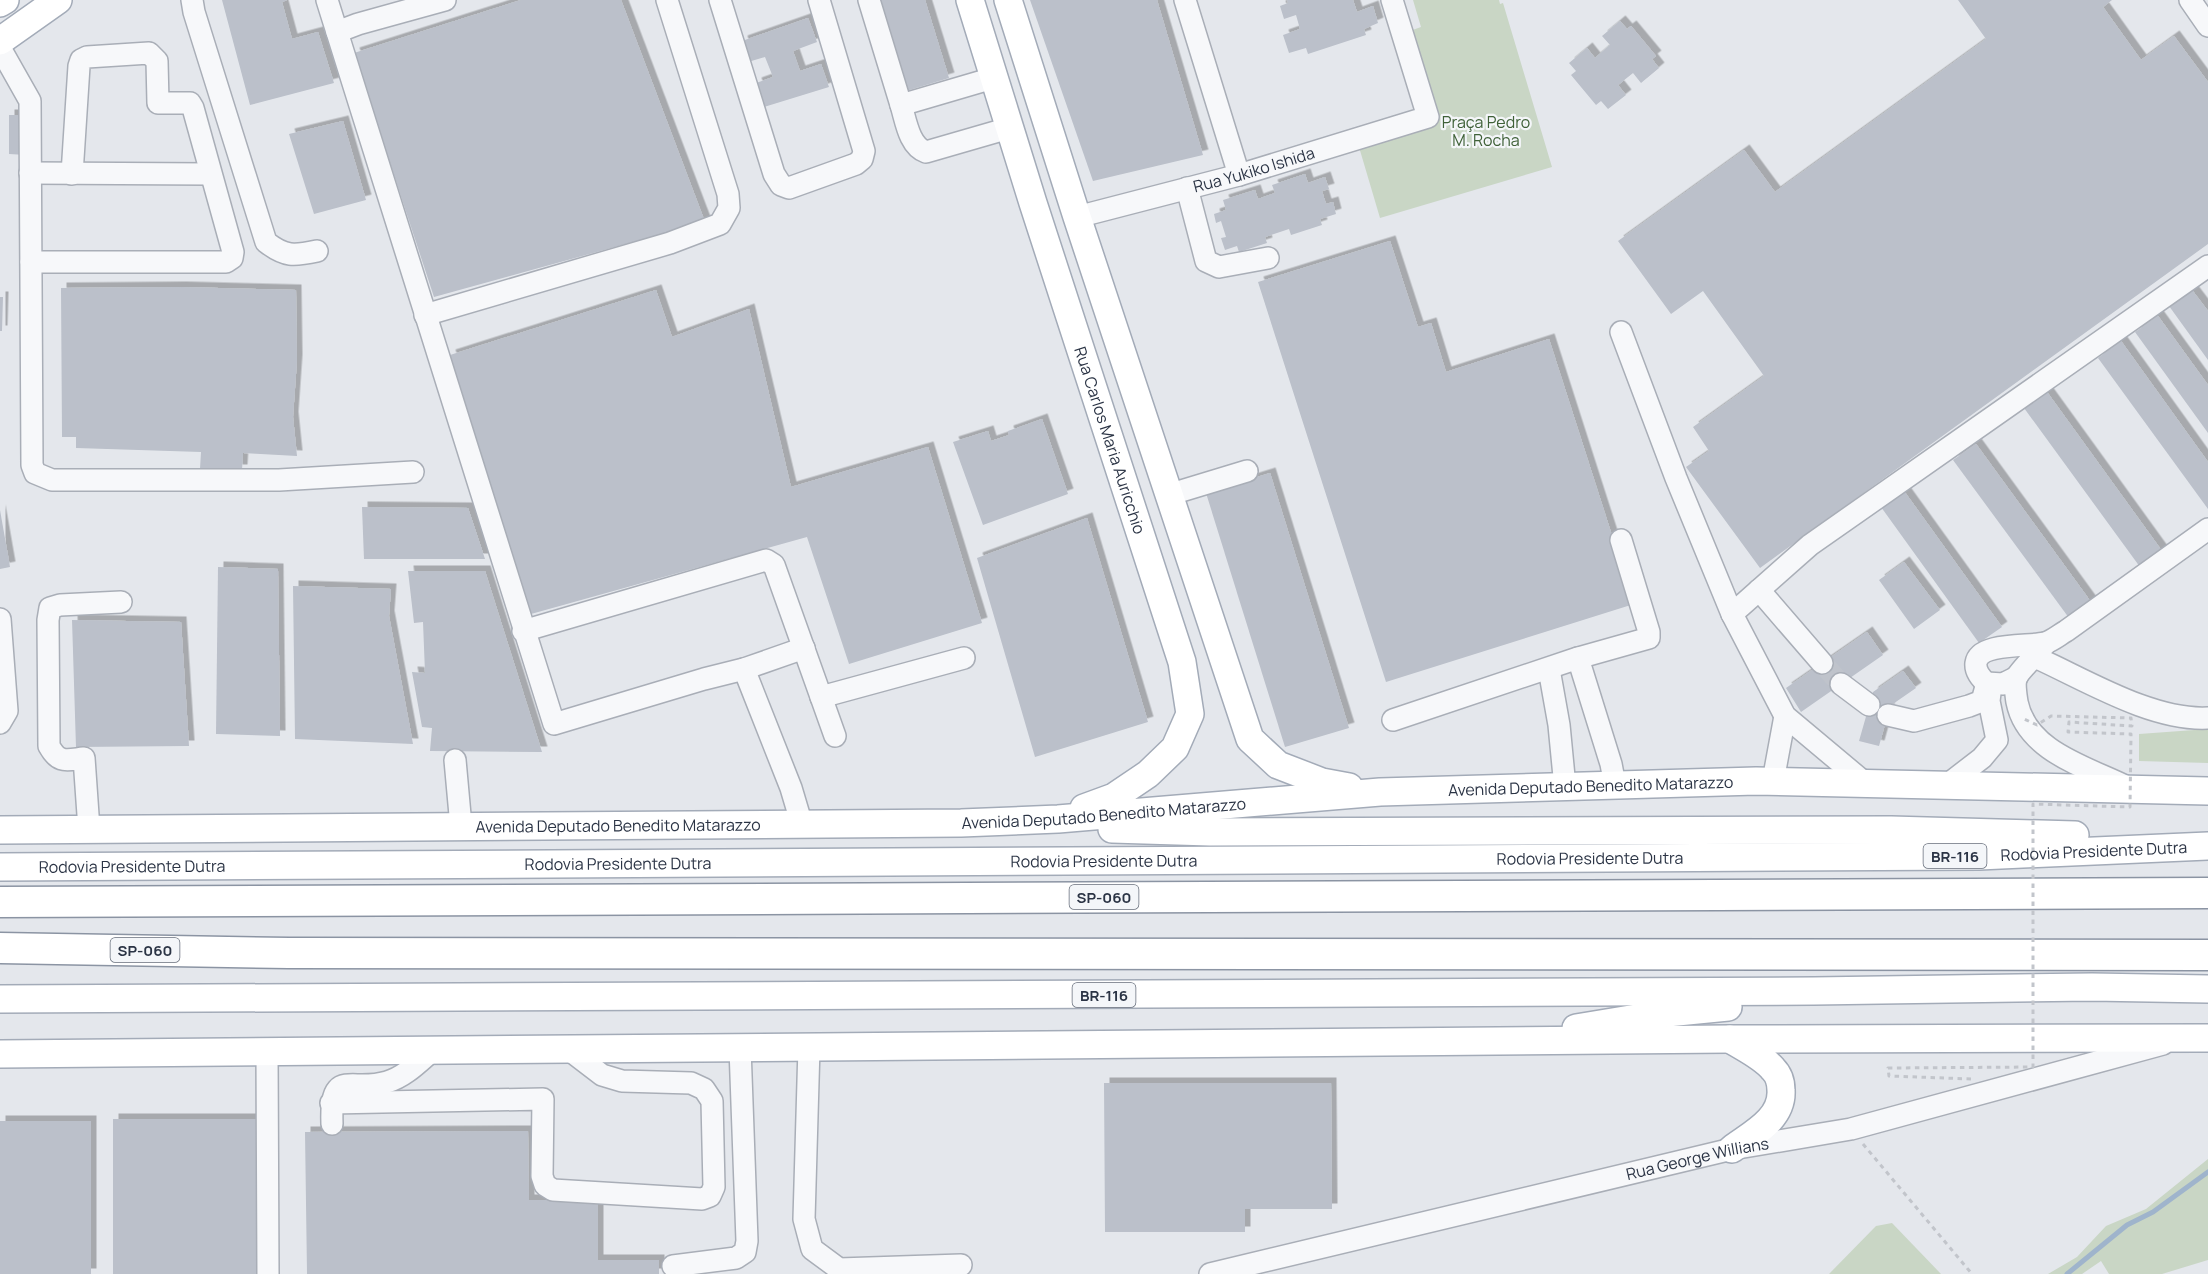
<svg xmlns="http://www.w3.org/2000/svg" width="2208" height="1274" font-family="Manrope,sans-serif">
	<defs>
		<filter id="shadow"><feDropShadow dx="5.5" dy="-5.5" stdDeviation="0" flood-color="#0004"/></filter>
	</defs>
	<rect width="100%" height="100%" fill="#e4e7ec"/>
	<g fill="#c9d6c5">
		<path d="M1413,0H1499L1500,4L1503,3L1552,167L1380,218L1359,147L1435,125L1407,32L1421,27Z"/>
		<path d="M2208,729V763L2139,761V734Z"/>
		<path d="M2208,1159V1260L2162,1274H2109L2101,1261L2082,1274H2048L2077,1257L2106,1226L2146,1209Z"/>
		<path d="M1892,1223L1941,1274H1829L1876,1226Z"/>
	</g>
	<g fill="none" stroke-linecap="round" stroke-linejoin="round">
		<path stroke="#9fb4cc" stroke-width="5" d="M2067,1274L2127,1225L2153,1212L2208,1172"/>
	</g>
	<g fill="#bbc0ca" filter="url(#shadow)">
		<path d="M222,0H287L282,2L292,39L318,32L334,83L250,105Z"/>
		<path d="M521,0H621L705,222L434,297L354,53Z"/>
		<path d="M878,0H925L949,78L906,91Z"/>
		<path d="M1030,0H1157L1203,155L1093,181Z"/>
		<path d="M1287,0H1353L1357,12L1373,6L1378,23L1364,29L1366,35L1308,54L1306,48L1289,53L1283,35L1300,29L1296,15L1284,19L1280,6L1288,3Z"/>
		<path d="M1958,0H2112L2103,7L2141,60L2174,36L2208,82V244L1760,568L1686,467L1709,451L1693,427L1764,376L1703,291L1671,314L1618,241L1744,150L1775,192L1986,39Z"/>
		<path d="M808,18L817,42L793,51L800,71L821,64L829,87L764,107L756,83L773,77L765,57L748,62L742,41Z"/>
		<path d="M1620,21L1627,29L1631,26L1656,56L1652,59L1659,68L1641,83L1633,73L1618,85L1626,95L1608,109L1601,101L1596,105L1571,75L1576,71L1569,63L1587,48L1595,58L1610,45L1602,36Z"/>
		<path d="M9,115H26V155L9,154Z"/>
		<path d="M343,121L366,200L314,214L289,134Z"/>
		<path d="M1305,174L1308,183L1325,177L1329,189L1322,191L1326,204L1333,202L1336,214L1320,219L1322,225L1291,235L1289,229L1265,237L1267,243L1239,252L1237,246L1225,250L1221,238L1226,237L1221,221L1216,223L1214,214L1226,210L1223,200L1255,190L1258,199L1275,193L1272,185Z"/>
		<path d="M1390,241L1418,327L1431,323L1446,372L1549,339L1634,604L1386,682L1258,282Z"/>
		<path d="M181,287L296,290L297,360L293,417L297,456L243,453L242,470L200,469L201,452L76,448V437H62L61,288Z"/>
		<path d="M656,290L672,337L749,309L791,487L928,447L982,623L849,664L807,537L531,614L450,355Z"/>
		<path d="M2192,290L2208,311V360L2169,306Z"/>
		<path d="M0,297H3L2,331H0Z"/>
		<path d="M2158,316L2208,385V433L2135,332Z"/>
		<path d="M2121,341L2208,462V509L2098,358Z"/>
		<path d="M2047,392L2162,551L2140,567L2024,408Z"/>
		<path d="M1042,419L1068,494L983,525L953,442L988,431L991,441L1009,435L1008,431Z"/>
		<path d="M1976,444L2091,602L2069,618L1953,460Z"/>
		<path d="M1270,473L1349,728L1285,747L1206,493Z"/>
		<path d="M1904,491L2002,627L1979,643L1881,507Z"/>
		<path d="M362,507L468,508L485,559H364Z"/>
		<path d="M0,510L10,567L0,569Z"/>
		<path d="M1087,518L1148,722L1035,757L977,558Z"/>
		<path d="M1904,562L1940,610L1914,629L1879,580Z"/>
		<path d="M218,567L278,569L280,736L216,734Z"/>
		<path d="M408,571H485L542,752L430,751L432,728L422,727L412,672L425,673L423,622L414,623Z"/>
		<path d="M293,586L391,589L389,616L413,744L295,739Z"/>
		<path d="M72,620L181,622L189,746L76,747Z"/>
		<path d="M1867,632L1883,655L1801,712L1786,688Z"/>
		<path d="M1903,671L1916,688L1890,706L1879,746L1859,741L1873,692Z"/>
		<path d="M1104,1083H1331L1332,1209H1245V1232H1105Z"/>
		<rect x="113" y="1119" width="144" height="155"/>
		<rect x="0" y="1121" width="91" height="153"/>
		<path d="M528,1131L529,1200H598V1260H659V1274H307L305,1132Z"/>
	</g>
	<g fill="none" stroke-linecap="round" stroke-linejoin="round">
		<path stroke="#bfc3cb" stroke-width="21" stroke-dasharray="21 10" stroke-linecap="butt" d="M1822,663L1841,684"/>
		<g stroke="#a9aeb7" stroke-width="24">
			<g id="minor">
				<path d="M192,0L194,12L266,242C285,257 294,256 317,251"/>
				<path d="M327,0L337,32"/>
				<path d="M445,0L358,24L337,32L554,724L704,679L744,669L804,648"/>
				<path d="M720,0L774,174L781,185L789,188L856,164L862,159L864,151L819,0"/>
				<path d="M869,0L901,105L993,78"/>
				<path d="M1185,0L1239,175"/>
				<path d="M2190,0L2208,26"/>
				<path d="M0,48L30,101L32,465L35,473L52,480H279L413,472"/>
				<path d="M901,105C906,121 909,146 926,152L1009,128"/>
				<path d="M30,173L210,174"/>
				<path d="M1187,188L1206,261L1219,267L1268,258"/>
				<path id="s1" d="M1077,217L1239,175L1428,117L1392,0"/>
				<path d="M31,262H226L232,258L233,252L193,108L190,103H158L157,61L149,53L87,57L81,60L79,66L72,174"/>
				<path d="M425,315L670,243L720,224L729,208L728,194L667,0"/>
				<path d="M1621,332L1676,478L1732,614L1785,716L1865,783"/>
				<path d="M1168,495L1247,471"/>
				<path d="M1759,590L1822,663"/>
				<path d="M1732,614L1810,545L2208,266"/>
				<path d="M0,619L7,711L0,723"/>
				<path d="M523,631L766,560L774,565L835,736"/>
				<path d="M2046,643C2040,651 2019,671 2016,678C2014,685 2016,695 2017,702C2027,752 2087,767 2127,787"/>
				<path d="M2029,646L2035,657C2086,680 2152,721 2208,718"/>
				<path d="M1578,658L1611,764L1615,785"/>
				<path d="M744,669L791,788L802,825"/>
				<path d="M1549,669L1559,725L1565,787"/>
				<path d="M2017,677L2003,684L1987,683C1981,679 1975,671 1976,663C1979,642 2029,647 2045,643C2052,641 2059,635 2066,631L2208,529"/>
				<path d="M1841,684L1869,705"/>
				<path d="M821,697L964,658"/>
				<path d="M1888,715L1914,721L1969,706L1982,701L1987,683"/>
				<path d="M1393,720L1578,658L1649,638V632L1621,540"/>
				<path d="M455,760L461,826"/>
				<path d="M1773,781L1785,716"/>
				<path d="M1947,785L1982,758L1997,740L1989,701L1991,685"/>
				<path d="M89,829L84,758C66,760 59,764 49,746L48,620L50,608L60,605L121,602"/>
				<path d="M809,1047L804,1219L812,1249L839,1269L961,1265"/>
				<path d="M267,1052L268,1274"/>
				<path d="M331,1103L543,1099L542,1176L545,1185L553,1190L702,1199L710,1196L714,1187L712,1101L704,1089L691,1083L622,1081L602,1075L568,1049"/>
				<path d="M332,1124C330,1066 350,1093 387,1082C405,1077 420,1061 433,1050"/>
				<path d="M673,1266L736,1258L745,1252L747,1241L740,1048"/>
				<path id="s2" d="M1210,1274L1732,1149L1851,1129L2163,1044"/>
			</g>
		</g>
		<g stroke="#a3abb8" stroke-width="30">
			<g id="major">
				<path id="s3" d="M970,0L1033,203L1182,662L1190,714L1175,748L1148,774L1114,797L1084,808"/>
				<path d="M1008,0L1077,217L1250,739L1278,765L1322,782L1349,787"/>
				<path d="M0,3L5,0"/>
				<path d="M0,41L58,0"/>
				<path d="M1112,829L1210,832L1891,830L2075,835"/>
				<path id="s4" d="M0,830L961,823L1058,819L1380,792L1756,781L2208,791"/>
				<path id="s5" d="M0,867L1979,856L2208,846"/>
				<path d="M0,999L1814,991L2092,987L2208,989"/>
				<path d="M1576,1028L1667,1013L1728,1007"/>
				<path d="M1730,1039C1744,1048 1762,1056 1773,1069C1779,1075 1781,1082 1781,1090C1783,1119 1752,1134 1732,1149"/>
				<path d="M0,1054L1730,1039L2208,1038"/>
			</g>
		</g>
		<g stroke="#8b94a3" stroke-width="33">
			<g id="highway">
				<path d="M0,902L2208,893"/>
				<path d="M0,948L289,953L2208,955"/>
			</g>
		</g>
		<path stroke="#c2c5cb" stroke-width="3" stroke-dasharray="4.5 4.5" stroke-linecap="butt" d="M1863,1144L1972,1274"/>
		<use href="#minor" stroke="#f7f8fa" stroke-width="21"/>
		<use href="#major" stroke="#fff" stroke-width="27"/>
		<use href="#highway" stroke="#fff" stroke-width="30"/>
		<path stroke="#c2c5cb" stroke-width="3" stroke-dasharray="4.5 4.5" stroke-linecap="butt" d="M1971,1079L1889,1076L1888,1068L2033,1067V804L2130,807L2131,734L2068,732L2069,722L2132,726L2131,718L2051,716L2037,725L2022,718"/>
	</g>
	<g text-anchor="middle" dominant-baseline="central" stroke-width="4.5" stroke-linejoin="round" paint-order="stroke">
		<g fill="#f4f6f9" stroke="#676e7b" stroke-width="1.5">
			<rect x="1923.5" y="844" width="63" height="24" rx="4.5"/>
			<rect x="1069.5" y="885" width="69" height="24" rx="4.5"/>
			<rect x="110.5" y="938" width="69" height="24" rx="4.5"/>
			<rect x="1072.5" y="983" width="63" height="24" rx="4.5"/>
		</g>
		<g font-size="15" font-weight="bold" fill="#2b3445">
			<text x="1955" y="856">BR-116</text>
			<text x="1104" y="897">SP-060</text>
			<text x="145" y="950">SP-060</text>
			<text x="1104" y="995">BR-116</text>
		</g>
		<g font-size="16" fill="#3f6138" stroke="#f4f6f9">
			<text x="1486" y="122">Praça Pedro<tspan x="1486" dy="18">M. Rocha</tspan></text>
		</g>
		<g font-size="16" fill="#2b3445" stroke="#f4f6f9">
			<text stroke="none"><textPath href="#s1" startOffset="183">Rua Yukiko Ishida</textPath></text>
			<text stroke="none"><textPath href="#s3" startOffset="462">Rua Carlos Maria Auricchio</textPath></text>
			<text stroke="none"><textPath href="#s4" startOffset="1592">Avenida Deputado Benedito Matarazzo</textPath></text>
			<text stroke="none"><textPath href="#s4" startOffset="1104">Avenida Deputado Benedito Matarazzo</textPath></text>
			<text stroke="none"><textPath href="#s4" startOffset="618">Avenida Deputado Benedito Matarazzo</textPath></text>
			<text stroke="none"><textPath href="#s5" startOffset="2094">Rodovia Presidente Dutra</textPath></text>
			<text stroke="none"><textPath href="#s5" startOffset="1590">Rodovia Presidente Dutra</textPath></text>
			<text stroke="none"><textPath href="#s5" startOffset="1104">Rodovia Presidente Dutra</textPath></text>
			<text stroke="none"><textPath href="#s5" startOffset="618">Rodovia Presidente Dutra</textPath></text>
			<text stroke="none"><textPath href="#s5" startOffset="132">Rodovia Presidente Dutra</textPath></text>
			<text stroke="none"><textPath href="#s2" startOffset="501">Rua George Willians</textPath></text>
		</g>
	</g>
</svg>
